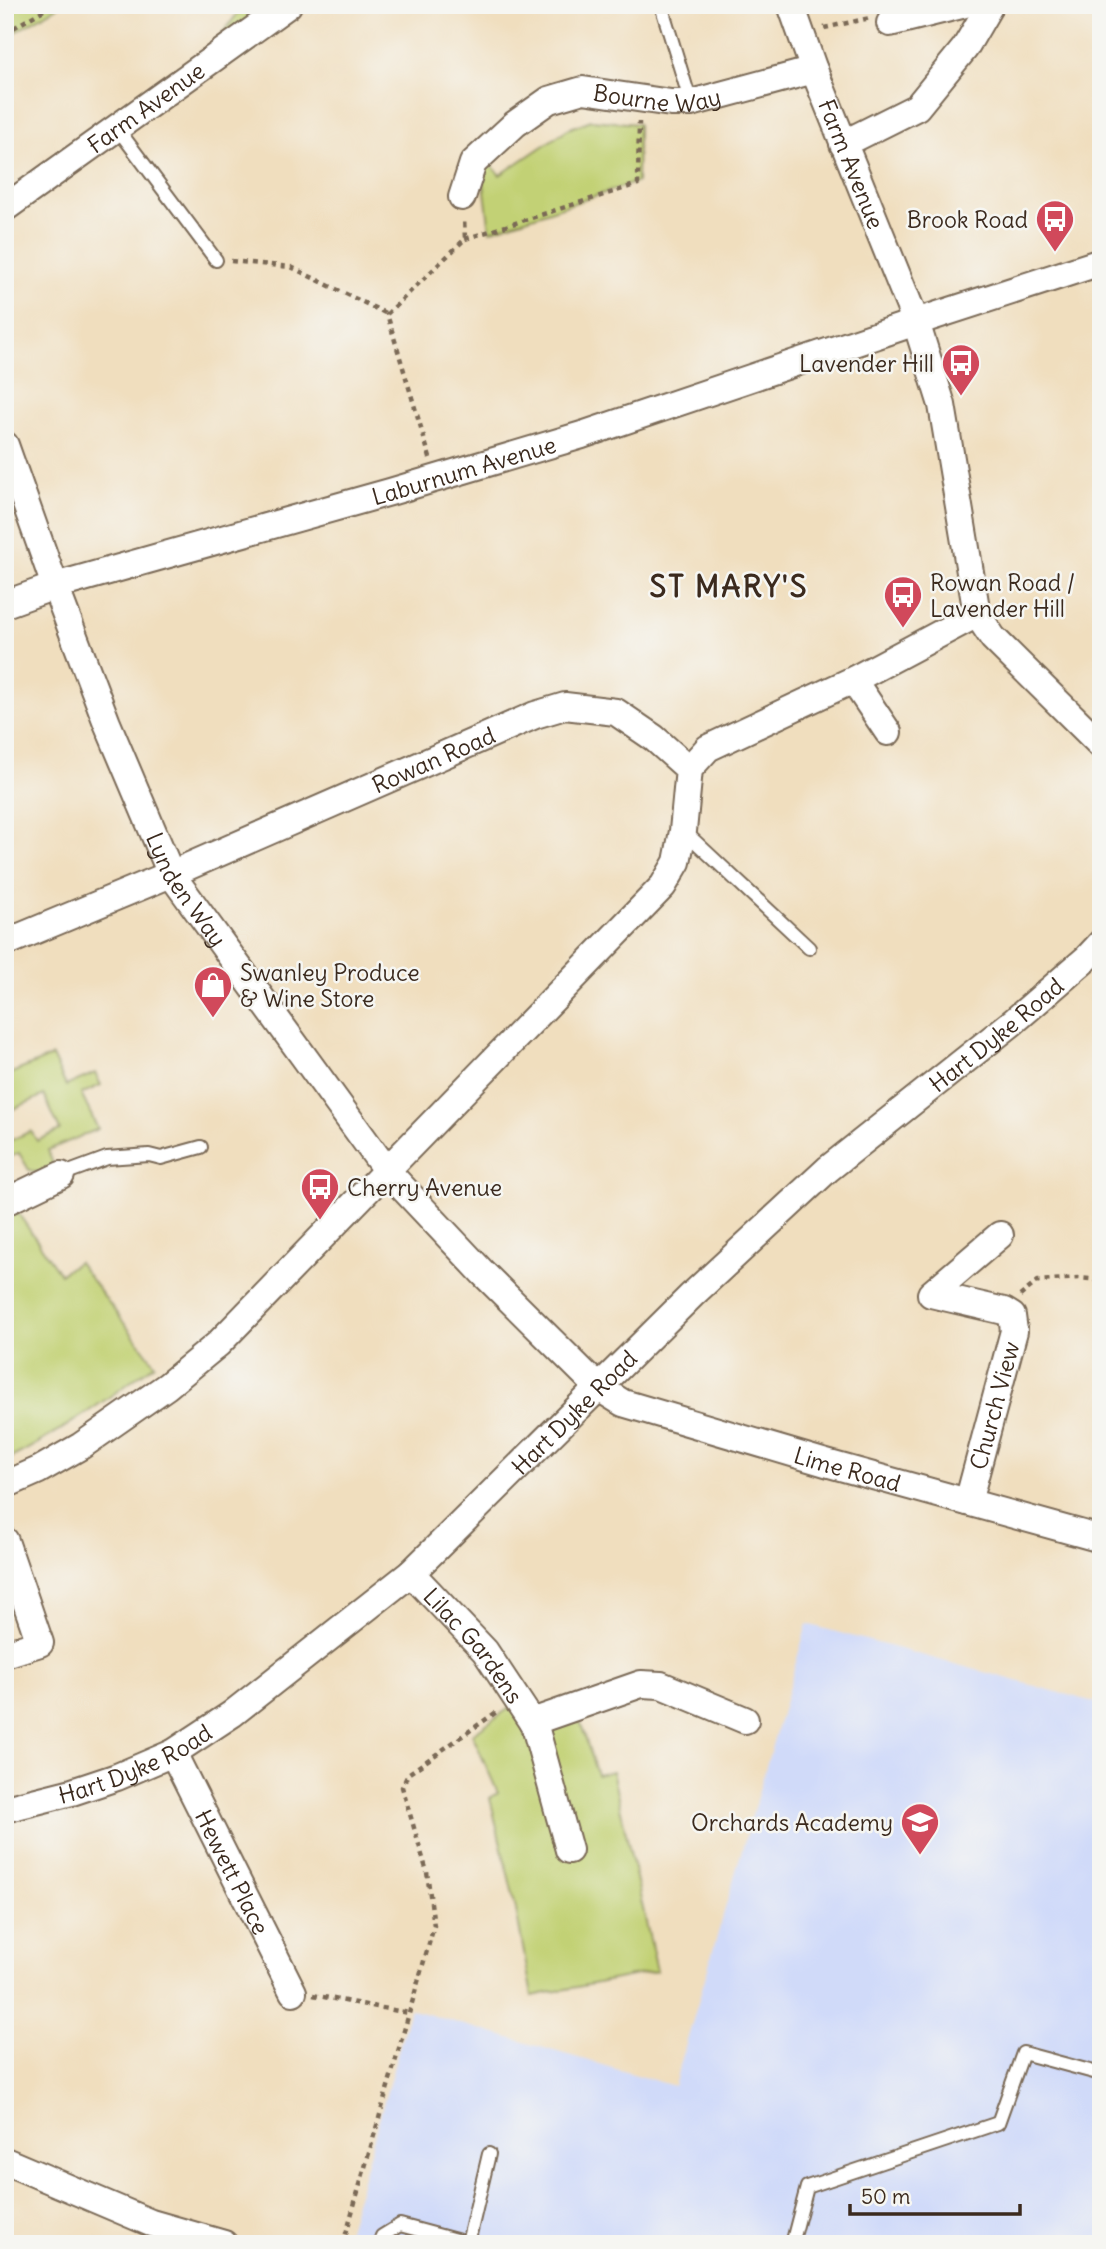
<svg xmlns="http://www.w3.org/2000/svg" width="1106" height="2249" font-family="Delius,sans-serif">
	<rect width="100%" height="100%" fill="#f6f6f2"/>
	<filter id="ink" filterUnits="userSpaceOnUse"><feTurbulence type="fractalNoise" baseFrequency=".0143" numOctaves="2"/><feDisplacementMap in="SourceGraphic" scale="14" xChannelSelector="R" yChannelSelector="G"/><feConvolveMatrix kernelMatrix="1 2 1 2 8 2 1 2 1" color-interpolation-filters="sRGB"/></filter>
	<filter id="wash" filterUnits="userSpaceOnUse"><feTurbulence type="fractalNoise" baseFrequency=".00686" numOctaves="4" result="noise"/><feDisplacementMap in="SourceGraphic" scale="28" xChannelSelector="R" yChannelSelector="G"/><feGaussianBlur stdDeviation="1.57" result="paint"/><feColorMatrix in="noise" values="0 0 0 0 0 0 0 0 0 0 0 0 0 0 0 0 0 1.4 0 .05"/><feComposite in="paint" operator="in"/></filter>
	<g filter="url(#wash)">
		<rect width="100%" height="100%" fill="#f0debe"/>
		<path fill="#d0daf9" d="M807,1624L1101,1704V2244H344L410,2009L674,2086Z"/>
		<g fill="#c2d174" stroke="#7e7e49" stroke-width="2">
			<path d="M5,5H61L5,38Z"/>
			<path d="M244,5H271L213,46Z"/>
			<path d="M591,120L638,124L637,182L490,231L483,176L489,163L500,175L568,129Z"/>
			<path d="M52,1056L66,1086L95,1073L101,1085L81,1094L98,1129L48,1150L54,1167L39,1173L29,1170L19,1153L5,1159V1143L31,1131L37,1141L60,1130L44,1095L5,1113V1076Z"/>
			<path d="M18,1213L60,1274L78,1262L155,1364C106,1400 59,1434 5,1461V1219Z"/>
			<path d="M514,1705L578,1714L597,1775L612,1771L657,1971L532,1996L514,1899L490,1798L498,1793L472,1734Z"/>
		</g>
	</g>
	<g filter="url(#ink)">
		<g fill="none" stroke-linecap="round" stroke-linejoin="round">
			<g stroke="#7a6956" stroke-width="16">
				<g id="lane">
					<path d="M661,5L691,103"/>
					<path d="M117,128L216,260"/>
					<path d="M684,831L809,948"/>
					<path d="M61,1175L107,1158L149,1155L161,1158L201,1147"/>
					<path d="M468,2243L489,2154"/>
					<path d="M379,2244L382,2236L400,2225L471,2244"/>
					<path d="M792,2244L807,2187L998,2123L1023,2053L1101,2074"/>
				</g>
			</g>
			<g stroke="#7a6956" stroke-width="30">
				<g id="street">
					<path id="s1" d="M791,5L814,70L916,322L942,405L977,614L993,638L1101,745"/>
					<path d="M890,23L962,5"/>
					<path d="M843,144L917,107L965,48L990,5"/>
					<path id="s2" d="M462,197L473,163L515,124L549,100L583,90L671,103H691L814,70"/>
					<path id="s3" d="M5,208L288,5"/>
					<path id="s4" d="M5,445L55,586L107,723L171,874L387,1171L483,1273L599,1388L623,1403L826,1463L1101,1539"/>
					<path id="s5" d="M5,604L55,586L390,492L582,435L916,322L1101,262"/>
					<path d="M853,680L888,732"/>
					<path id="s6" d="M5,943L171,874L535,715L565,706L616,712L654,738L689,769"/>
					<path d="M5,1202L61,1175"/>
					<path d="M5,1485L39,1470L81,1446L167,1386L218,1344L663,886L677,862L683,831L689,769L708,748L853,680L977,614"/>
					<path id="s7" d="M968,1502L1014,1331L1012,1316L1004,1311L931,1294L1000,1235"/>
					<path d="M5,1541L40,1643L5,1654"/>
					<path id="s8" d="M411,1573L485,1651L532,1722L641,1684L661,1685L745,1720"/>
					<path d="M532,1722L536,1730L569,1850"/>
					<path id="s9" d="M173,1753L293,1992"/>
					<path id="s10" d="M5,1809L72,1792L117,1777L173,1753L232,1714L411,1573L692,1295L828,1169L1013,1022L1087,958L1101,943"/>
					<path d="M5,2161L151,2223L224,2244"/>
				</g>
			</g>
			<g stroke="#7a6956" stroke-width="4.5" stroke-dasharray="5 5" stroke-linecap="butt">
				<path d="M824,28L870,18"/>
				<path d="M5,33L52,5"/>
				<path d="M465,239L638,184L639,122"/>
				<path d="M231,261L291,267L387,314"/>
				<path d="M430,458L387,314L465,239L464,218"/>
				<path d="M1020,1296L1038,1281L1078,1278L1101,1280"/>
				<path d="M313,1995L409,2013"/>
				<path d="M343,2244L434,1926L427,1872L402,1787L408,1774L498,1711"/>
			</g>
			<use href="#lane" stroke="#fff" stroke-width="12"/>
			<use href="#street" stroke="#fff" stroke-width="26"/>
		</g>
	</g>
	<defs>
		<g id="bus-pin" transform="scale(2.0125)"><path d="M0 17L-7.5 6A9.5 9.5 0 1 1 7.5 6Z" fill="#d1495b" stroke="#f6f6f2"/><path d="M-5-6H5V4H4V6H2V4H-2V6H-4V4H-5ZM-3.5-4V0h7V-4ZM-3.5 1.2v1.5H-2V1.2ZM2 1.2v1.5H3.5V1.2Z" fill="#fff"/></g>
		<g id="shop-pin" transform="scale(2.0125)"><path d="M0 17L-7.5 6A9.5 9.5 0 1 1 7.5 6Z" fill="#d1495b" stroke="#f6f6f2"/><path d="M-5-2.5h2.3a2.7 3.5 0 0 1 5.4 0H5L5.5 6h-11ZM-1.5-2.5h3a1.5 2.3 0 0 0-3 0Z" fill="#fff"/></g>
		<g id="school-pin" transform="scale(2.0125)"><path d="M0 17L-7.5 6A9.5 9.5 0 1 1 7.5 6Z" fill="#d1495b" stroke="#f6f6f2"/><path d="M0-5L7-2L0 1L-7-2ZM-4 1L0 2.5L4 1V4Q0 6-4 4Z" fill="#fff"/></g>
	</defs>
	<g fill-rule="evenodd">
		<use href="#bus-pin" x="1055" y="219"/>
		<use href="#bus-pin" x="961" y="363"/>
		<use href="#bus-pin" x="903" y="595"/>
		<use href="#shop-pin" x="213" y="985"/>
		<use href="#bus-pin" x="320" y="1187"/>
		<use href="#school-pin" x="920" y="1822"/>
	</g>
	<g text-anchor="middle" dominant-baseline="central" stroke-width="5" stroke-linejoin="round" paint-order="stroke">
		<g font-size="23" fill="#3b2a1e" stroke="#f6f6f2">
			<text stroke="none"><textPath href="#s2" startOffset="245">Bourne Way</textPath></text>
			<text stroke="none"><textPath href="#s3" startOffset="173">Farm Avenue</textPath></text>
			<text stroke="none"><textPath href="#s1" startOffset="170">Farm Avenue</textPath></text>
			<text stroke="none"><textPath href="#s5" startOffset="478">Laburnum Avenue</textPath></text>
			<text stroke="none"><textPath href="#s6" startOffset="466">Rowan Road</textPath></text>
			<text stroke="none"><textPath href="#s4" startOffset="481">Lynden Way</textPath></text>
			<text stroke="none"><textPath href="#s10" startOffset="1272">Hart Dyke Road</textPath></text>
			<text stroke="none"><textPath href="#s7" startOffset="100">Church View</textPath></text>
			<text stroke="none"><textPath href="#s10" startOffset="705">Hart Dyke Road</textPath></text>
			<text stroke="none"><textPath href="#s4" startOffset="1393">Lime Road</textPath></text>
			<text stroke="none"><textPath href="#s8" startOffset="96">Lilac Gardens</textPath></text>
			<text stroke="none"><textPath href="#s10" startOffset="138">Hart Dyke Road</textPath></text>
			<text stroke="none"><textPath href="#s9" startOffset="133">Hewett Place</textPath></text>
		</g>
		<g font-size="23" fill="#3b2a1e" stroke="#f6f6f2" text-anchor="end">
			<text x="1028" y="219">Brook Road</text>
			<text x="934" y="363">Lavender Hill</text>
			<text x="930" y="582" text-anchor="start">Rowan Road /<tspan x="930" dy="26">Lavender Hill</tspan></text>
			<text x="240" y="972" text-anchor="start">Swanley Produce<tspan x="240" dy="26">&amp; Wine Store</tspan></text>
			<text x="347" y="1187" text-anchor="start">Cherry Avenue</text>
			<text x="893" y="1822">Orchards Academy</text>
		</g>
		<g font-size="30" font-weight="bold" letter-spacing="2" fill="#3b2a1e" stroke="#f6f6f2">
			<text x="729" y="586">ST MARY'S</text>
		</g>
	</g>
	<rect width="1106" height="2249" fill="none" stroke="#f6f6f2" stroke-width="28"/>
	<path d="M850 2204v10h170v-10" fill="none" stroke="#3b2a1e" stroke-width="3.5"/>
	<text x="861" y="2204" font-size="21" fill="#3b2a1e" stroke="#f6f6f2" stroke-width="5" paint-order="stroke">50 m</text>
</svg>
